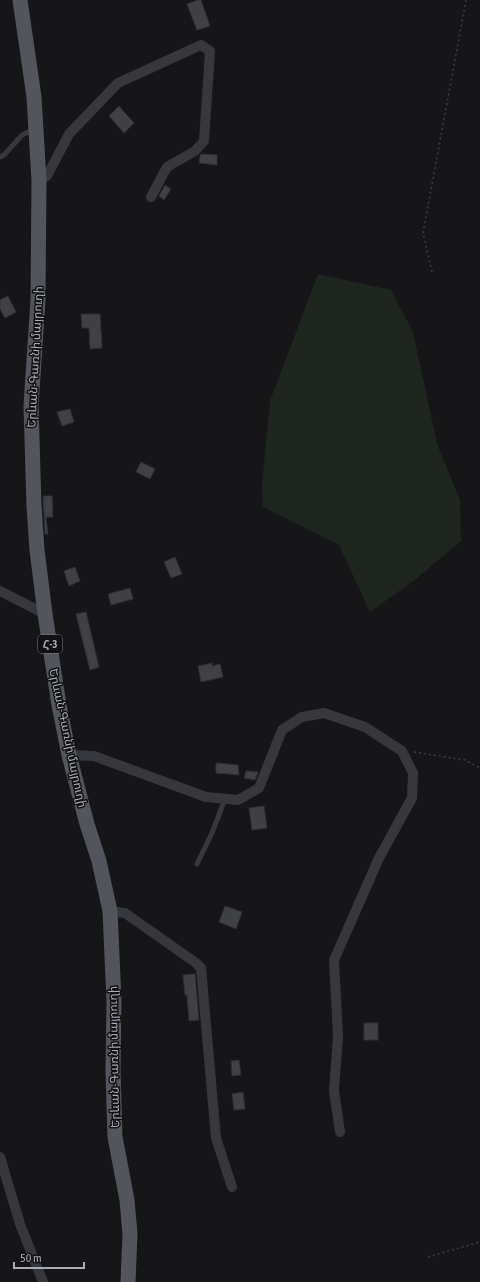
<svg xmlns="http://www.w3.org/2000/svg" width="480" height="1282" font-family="'Asap Condensed','Noto Sans Armenian',sans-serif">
	<rect width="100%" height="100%" fill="#161618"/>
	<path fill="#1e261f" d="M318,274L391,290L413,332L437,444L460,500L461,541L416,579L370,612L339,545L263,507L262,484L270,401Z"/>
	<g fill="#404145" stroke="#303034">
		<path d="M198,0H201L210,26L197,30L187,4Z"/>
		<path d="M119,106L134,123L124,133L109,116Z"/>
		<path d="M201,154L217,155V165L199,163L200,156Z"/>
		<path d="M165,185L171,189L164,200L159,196Z"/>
		<path d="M8,296L16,312L5,318L0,309V300Z"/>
		<path d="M81,314H100L102,348L90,349L89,328H82Z"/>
		<path d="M70,409L74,422L62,426L57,412Z"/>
		<path d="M141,462L155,469L150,479L136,472Z"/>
		<path d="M43,496H52L53,517H46L48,534H45Z"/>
		<path d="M175,557L182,574L171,578L164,562Z"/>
		<path d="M75,567L80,581L69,586L64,571Z"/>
		<path d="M130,588L133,599L111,605L108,594Z"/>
		<path d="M86,612L99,667L90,670L76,614Z"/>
		<path d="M212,663V666L220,664L223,677L201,682L198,666Z"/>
		<path d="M216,763L238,765L239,775L216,773Z"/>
		<path d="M246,771L258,772L255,780L244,778Z"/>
		<path d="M264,806L267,828L252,830L249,808Z"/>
		<path d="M225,906L242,912L236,929L219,922Z"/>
		<path d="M195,974L199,1020L189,1021L187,995H185L183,975Z"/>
		<rect x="364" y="1023" width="14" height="17"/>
		<path d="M239,1060L241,1075L232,1076L231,1061Z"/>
		<path d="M243,1092L245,1109L234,1110L232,1094Z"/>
	</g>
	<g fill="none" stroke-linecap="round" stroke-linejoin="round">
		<g stroke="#3d3f44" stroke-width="1.5" stroke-dasharray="2 3" stroke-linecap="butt">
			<path d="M432,272L423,233L466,0"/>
			<path d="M414,752L465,760L480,768"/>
			<path d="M428,1257L480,1242"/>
		</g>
		<g stroke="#37383d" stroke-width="5">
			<path d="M0,157L4,155L22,135L35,129"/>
			<path d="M197,864L212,833L225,799"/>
		</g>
		<g stroke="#37383d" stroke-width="10">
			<path d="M39,180L47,176L69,134L118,83L201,45L210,51L204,141L195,151L167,167L151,197"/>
			<path d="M0,591L45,614"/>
			<path d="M69,755L94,756L206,797L238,800L259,788L282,730L302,717L324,713L365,727L402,751L413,773L412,798L379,858L334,960L338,1036L334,1091L340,1132"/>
			<path d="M110,911L125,913L196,963L201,968L216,1138L232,1187"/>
			<path d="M0,1157L20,1224L43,1282"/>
		</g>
		<path stroke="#53555c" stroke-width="15" d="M20,0L34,97L39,180L38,300L31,406L34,506L37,550L45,614L59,705L69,755L87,824L99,861L110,911L114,1001L113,1071L115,1137L127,1200L130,1234L128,1282"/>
	</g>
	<g text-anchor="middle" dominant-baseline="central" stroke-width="3" stroke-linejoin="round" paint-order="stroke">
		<rect fill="#111113" stroke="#7b7e86" stroke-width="1" x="38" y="635" width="24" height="18" rx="3"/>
		<g font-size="11" font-weight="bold" fill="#a8adb8">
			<text x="50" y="644">Հ-3</text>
		</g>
		<g font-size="12" fill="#a8adb8" stroke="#111113">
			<text transform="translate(35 357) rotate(-87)">Երևան-Գառնի մայրուղի</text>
			<text transform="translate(68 738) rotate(78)">Երևան-Գառնի մայրուղի</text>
			<text transform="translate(114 1057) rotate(-91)">Երևան-Գառնի մայրուղի</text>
		</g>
	</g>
	<path d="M14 1262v6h70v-6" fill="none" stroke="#a8adb8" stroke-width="2"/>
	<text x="20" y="1262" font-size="12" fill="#a8adb8" stroke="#111113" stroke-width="3" paint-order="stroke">50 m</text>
</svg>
